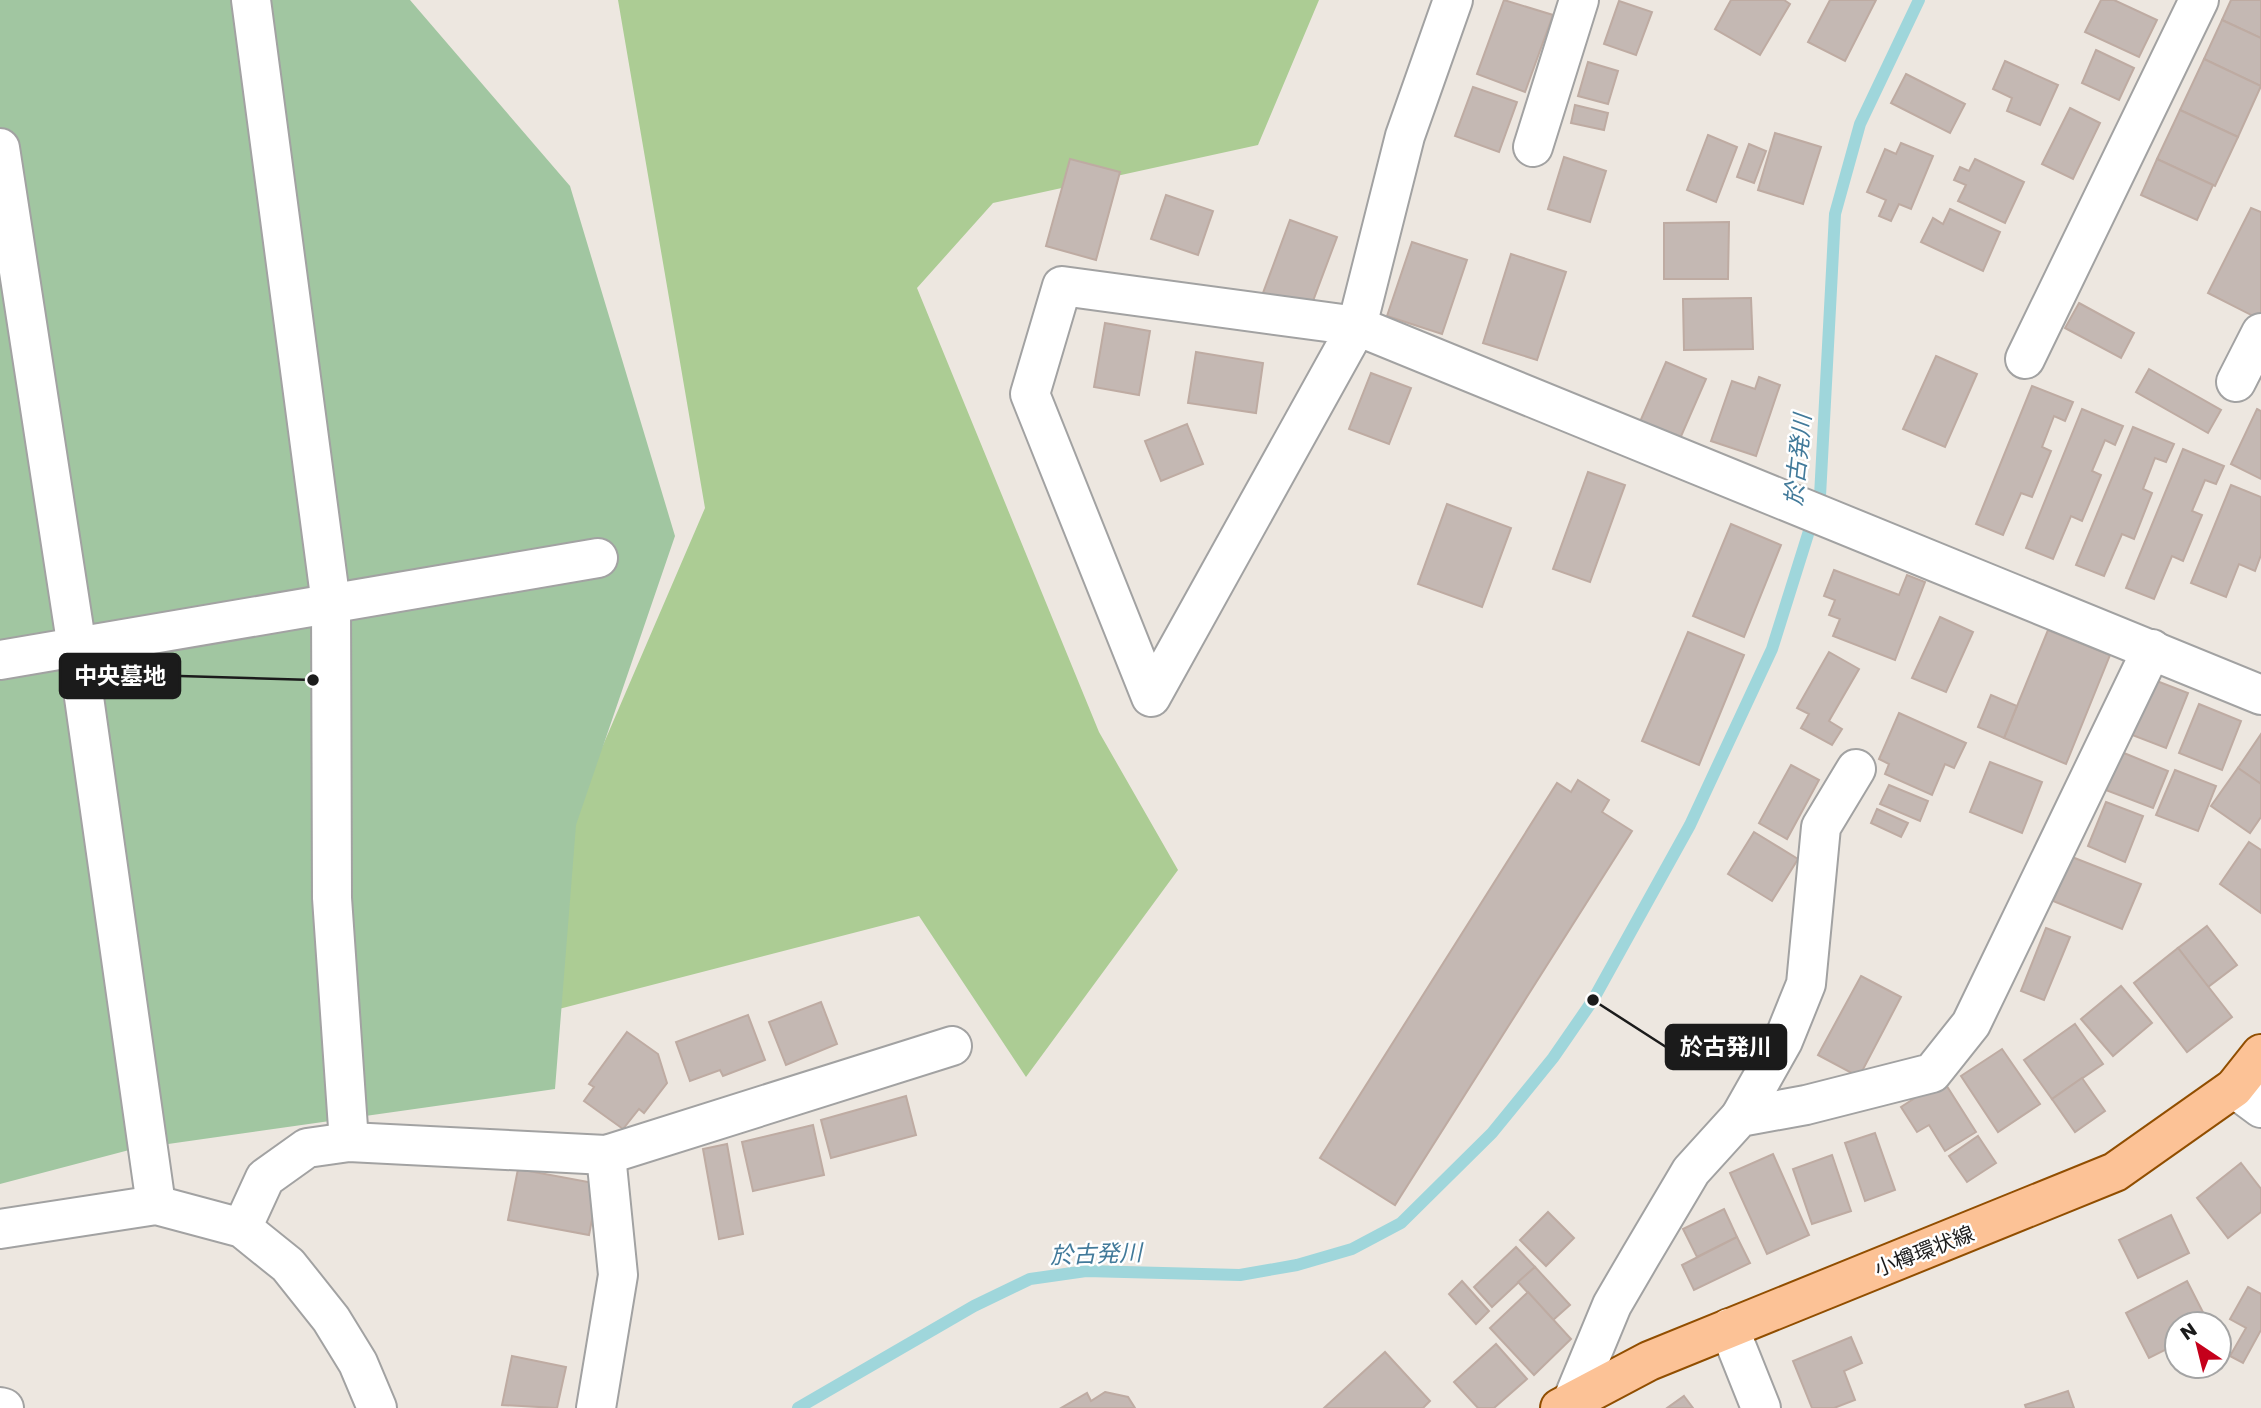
<svg xmlns="http://www.w3.org/2000/svg" width="2261" height="1408" font-family="Poppins,'Noto Sans JP',sans-serif">
	<rect width="100%" height="100%" fill="#ede7e0"/>
	<path fill="#accc94" d="M618,0H1319L1258,145L993,203L917,288L1099,732L1178,870L1026,1077L919,916L555,1010L573,815L705,508Z"/>
	<path fill="#a1c6a1" d="M0,0H410L570,186L675,536L576,825L555,1089L133,1149L0,1184Z"/>
	<g fill="none" stroke-linecap="round" stroke-linejoin="round">
		<path stroke="#9fd6db" stroke-width="12" d="M798,1408L974,1306L1030,1279L1086,1271L1240,1275L1297,1265L1352,1249L1401,1223L1492,1133L1553,1058L1593,1000L1690,825L1772,649L1820,496L1835,214L1860,124L1919,0"/>
	</g>
	<g fill="#c4b8b3" stroke="#beaba2" stroke-width="2">
		<path d="M1504,0L1553,15L1525,92L1477,74Z"/>
		<path d="M1731,0H1784L1790,4L1760,55L1715,29Z"/>
		<path d="M1830,0H1876L1845,61L1808,42Z"/>
		<path d="M2101,0H2114L2157,20L2139,57L2085,32Z"/>
		<path d="M2231,0H2261V38L2222,20Z"/>
		<path d="M1619,1L1652,12L1636,55L1604,44Z"/>
		<path d="M2222,20L2261,38V86L2204,59Z"/>
		<path d="M2096,50L2134,68L2119,100L2082,83Z"/>
		<path d="M2204,59L2261,86L2238,137L2180,110Z"/>
		<path d="M2005,61L2058,85L2040,125L2007,111L2012,98L1993,89Z"/>
		<path d="M1588,62L1618,71L1608,104L1578,96Z"/>
		<path d="M1906,74L1965,104L1950,133L1891,103Z"/>
		<path d="M1473,87L1517,102L1499,152L1455,136Z"/>
		<path d="M1575,105L1608,113L1604,130L1571,123Z"/>
		<path d="M2070,108L2100,123L2073,179L2042,164Z"/>
		<path d="M2180,110L2238,137L2215,186L2157,159Z"/>
		<path d="M1775,133L1821,147L1803,204L1758,190Z"/>
		<path d="M1708,135L1737,147L1716,202L1687,190Z"/>
		<path d="M1901,143L1933,156L1911,209L1899,204L1891,221L1879,216L1886,200L1867,192L1885,149L1896,154Z"/>
		<path d="M1749,144L1766,151L1754,183L1737,177Z"/>
		<path d="M1564,157L1606,171L1590,222L1548,209Z"/>
		<path d="M1070,159L1120,172L1096,260L1046,246Z"/>
		<path d="M1975,159L2024,182L2005,223L1958,201L1966,185L1954,180L1960,167L1969,171Z"/>
		<path d="M2157,159L2213,185L2197,220L2141,195Z"/>
		<path d="M1166,195L1213,211L1198,255L1151,239Z"/>
		<path d="M2251,208L2261,212V320L2208,293Z"/>
		<path d="M1950,209L2000,232L1983,271L1921,242L1933,218L1943,224Z"/>
		<path d="M1290,220L1337,237L1310,309L1263,293Z"/>
		<path d="M1729,222L1728,279H1664V223Z"/>
		<path d="M1412,242L1467,260L1442,334L1387,316Z"/>
		<path d="M1511,254L1566,272L1537,360L1483,343Z"/>
		<path d="M1751,298L1753,349L1684,350L1683,299Z"/>
		<path d="M2079,303L2134,333L2121,358L2065,328Z"/>
		<path d="M1105,323L1150,331L1139,395L1094,387Z"/>
		<path d="M1196,352L1263,363L1256,413L1188,403Z"/>
		<path d="M1936,356L1977,374L1945,447L1903,429Z"/>
		<path d="M1666,362L1706,379L1679,441L1639,424Z"/>
		<path d="M2149,369L2221,410L2208,433L2136,392Z"/>
		<path d="M1371,373L1411,388L1389,444L1349,429Z"/>
		<path d="M1759,377L1780,385L1756,456L1711,441L1732,381L1755,389Z"/>
		<path d="M2032,386L2073,402L2065,421L2054,416L2042,447L2051,451L2032,497L2021,493L2003,535L1976,524Z"/>
		<path d="M2082,409L2123,426L2115,445L2105,440L2092,471L2101,475L2082,521L2071,516L2053,559L2026,548Z"/>
		<path d="M2257,409L2261,411V479L2231,464Z"/>
		<path d="M1187,424L1203,464L1161,481L1145,441Z"/>
		<path d="M2133,427L2174,444L2166,462L2155,458L2143,489L2152,493L2134,539L2122,534L2104,576L2076,565Z"/>
		<path d="M2183,449L2224,466L2216,484L2205,480L2192,511L2202,515L2183,561L2172,556L2154,599L2126,588Z"/>
		<path d="M1588,472L1625,485L1590,582L1553,569Z"/>
		<path d="M2231,485L2261,497V555L2255,571L2239,564L2226,597L2191,583Z"/>
		<path d="M1447,504L1511,528L1482,607L1418,584Z"/>
		<path d="M1731,524L1781,545L1744,637L1693,616Z"/>
		<path d="M1834,570L1899,595L1907,575L1925,582L1895,660L1833,636L1840,619L1829,615L1835,600L1824,596Z"/>
		<path d="M1940,617L1973,632L1946,692L1912,678Z"/>
		<path d="M2048,630L2110,655L2066,764L2004,738Z"/>
		<path d="M1688,632L1744,655L1699,765L1642,741Z"/>
		<path d="M1829,652L1859,669L1829,721L1842,729L1832,745L1801,728L1809,714L1797,708Z"/>
		<path d="M2149,678L2188,693L2166,748L2127,733Z"/>
		<path d="M1991,695L2017,706L2004,738L1978,727Z"/>
		<path d="M2199,704L2241,721L2222,770L2179,753Z"/>
		<path d="M1899,713L1966,743L1954,768L1945,764L1932,795L1885,774L1889,764L1879,759Z"/>
		<path d="M2261,734V784L2238,768Z"/>
		<path d="M2119,751L2168,771L2153,808L2103,789Z"/>
		<path d="M1990,762L2042,782L2022,833L1970,812Z"/>
		<path d="M1791,765L1819,780L1787,839L1759,823Z"/>
		<path d="M2238,768L2261,784V817L2250,833L2211,806Z"/>
		<path d="M2175,770L2216,786L2198,831L2156,815Z"/>
		<path d="M1578,780L1609,800L1602,812L1632,831L1395,1205L1320,1158L1557,783L1571,792Z"/>
		<path d="M1889,785L1928,801L1920,821L1880,804Z"/>
		<path d="M2106,802L2143,816L2125,862L2088,846Z"/>
		<path d="M1877,809L1908,823L1901,837L1871,823Z"/>
		<path d="M1754,832L1798,859L1772,901L1728,874Z"/>
		<path d="M2249,842L2261,850V913L2220,884Z"/>
		<path d="M2072,857L2141,884L2122,929L2053,901Z"/>
		<path d="M2207,926L2237,965L2208,987L2178,948Z"/>
		<path d="M2046,928L2070,937L2044,1000L2021,991Z"/>
		<path d="M2178,948L2232,1017L2187,1052L2134,983Z"/>
		<path d="M1861,976L1901,997L1859,1077L1818,1055Z"/>
		<path d="M2121,986L2152,1023L2113,1056L2081,1019Z"/>
		<path d="M821,1002L837,1044L786,1065L769,1022Z"/>
		<path d="M748,1015L765,1060L723,1076L720,1070L690,1081L676,1042Z"/>
		<path d="M2075,1024L2103,1064L2052,1099L2024,1060Z"/>
		<path d="M627,1032L658,1054L667,1083L644,1113L639,1109L623,1129L584,1101L594,1087L589,1084Z"/>
		<path d="M2002,1049L2040,1104L1998,1132L1961,1076Z"/>
		<path d="M2082,1078L2105,1111L2075,1132L2052,1099Z"/>
		<path d="M1943,1080L1976,1132L1945,1151L1929,1125L1917,1132L1901,1107Z"/>
		<path d="M906,1096L916,1135L831,1158L821,1120Z"/>
		<path d="M813,1125L824,1175L753,1191L742,1142Z"/>
		<path d="M1875,1133L1895,1190L1865,1201L1845,1143Z"/>
		<path d="M1978,1136L1996,1163L1967,1182L1949,1156Z"/>
		<path d="M727,1144L743,1234L719,1239L703,1149Z"/>
		<path d="M1773,1154L1809,1235L1767,1254L1730,1173Z"/>
		<path d="M1832,1155L1851,1211L1812,1224L1793,1169Z"/>
		<path d="M2241,1163L2261,1189V1212L2228,1238L2197,1198Z"/>
		<path d="M518,1169L599,1184L589,1235L508,1220Z"/>
		<path d="M1724,1209L1737,1237L1697,1257L1683,1229Z"/>
		<path d="M1548,1212L1574,1238L1546,1266L1520,1240Z"/>
		<path d="M2171,1215L2189,1253L2138,1278L2119,1240Z"/>
		<path d="M1737,1237L1750,1263L1694,1290L1682,1265Z"/>
		<path d="M1516,1247L1535,1267L1492,1307L1474,1287Z"/>
		<path d="M1535,1267L1570,1305L1553,1320L1518,1282Z"/>
		<path d="M1462,1281L1489,1311L1476,1324L1449,1294Z"/>
		<path d="M2187,1281L2209,1324H2177V1344L2149,1358L2126,1313Z"/>
		<path d="M2248,1287L2261,1294V1330L2243,1363L2230,1356L2246,1328L2230,1319Z"/>
		<path d="M1528,1292L1571,1339L1534,1375L1490,1328Z"/>
		<path d="M1851,1337L1862,1363L1844,1371L1855,1400L1834,1408H1812L1793,1361Z"/>
		<path d="M1496,1344L1527,1379L1494,1408H1478L1454,1382Z"/>
		<path d="M1385,1352L1430,1401L1423,1408H1324Z"/>
		<path d="M512,1356L566,1367L557,1408L502,1405Z"/>
		<path d="M2068,1391L2074,1408H2026L2025,1405Z"/>
		<path d="M1105,1392L1128,1397L1135,1408H1061L1087,1393L1091,1401Z"/>
		<path d="M1684,1396L1693,1408H1667Z"/>
	</g>
	<g fill="none" stroke-linecap="round" stroke-linejoin="round">
		<g stroke="#a2a2a2" stroke-width="42">
			<g id="minor">
				<path d="M251,0L331,604L332,898L349,1142"/>
				<path d="M1453,0L1405,136L1357,326L1151,697L1030,394L1062,286L1357,326L2261,695"/>
				<path d="M1533,147L1579,0"/>
				<path d="M0,148L77,648L156,1205"/>
				<path d="M2025,359L2199,0"/>
				<path d="M2236,382L2261,333"/>
				<path d="M0,660L598,558"/>
				<path d="M2234,1088L2261,1108"/>
				<path d="M1740,1117L1783,1041L1806,984L1821,827L1856,769"/>
				<path d="M242,1228L265,1178L307,1148L349,1142L606,1155L952,1046"/>
				<path d="M0,1229L156,1205L242,1228L288,1265L331,1319L358,1363L377,1408"/>
				<path d="M1729,1328L1761,1408"/>
				<path d="M1573,1399L1612,1305L1640,1257L1691,1171L1740,1117L1806,1105L1932,1073L1971,1024L2152,649"/>
				<path d="M0,1407L4,1408"/>
				<path d="M596,1408L618,1275L606,1155"/>
			</g>
		</g>
		<g stroke="#914e00" stroke-width="42">
			<path id="major" d="M1560,1408L1649,1361L2115,1172L2234,1088L2261,1054"/>
		</g>
		<use href="#minor" stroke="#fff" stroke-width="38"/>
		<use href="#major" stroke="#fcc296" stroke-width="38"/>
	</g>
	<g text-anchor="middle" dominant-baseline="central" stroke-width="5" stroke-linejoin="round" paint-order="stroke">
		<g font-size="21" fill="#1b1b1b" stroke="#fff">
			<text transform="translate(1924 1251) rotate(-21)">小樽環状線</text>
		</g>
		<g font-size="23" font-style="italic" fill="#427a9a" stroke="#fff">
			<text transform="translate(1798 460) rotate(-84)">於古発川</text>
			<text transform="translate(1096 1254) rotate(-2)">於古発川</text>
		</g>
	</g>
	<path fill="none" stroke="#1b1b1b" stroke-width="2.5" d="M313 680L180 676M1593 1000L1666 1047"/>
	<g fill="#1b1b1b" stroke="#fff" stroke-width="2.5">
		<circle cx="313" cy="680" r="7"/>
		<circle cx="1593" cy="1000" r="7"/>
	</g>
	<g fill="#1b1b1b" stroke="#1b1b1b" stroke-width="2.5">
		<rect x="60" y="654" width="120" height="44" rx="7"/>
		<rect x="1666" y="1025" width="120" height="44" rx="7"/>
	</g>
	<g font-size="23" text-anchor="middle" font-weight="bold" fill="#fff">
		<text x="120" y="684">中央墓地</text>
		<text x="1726" y="1055">於古発川</text>
	</g>
	<g transform="translate(2198 1345) rotate(325)"><circle r="33" fill="#ffffff" stroke="#a4a4a4" stroke-width="2"/>
	<path d="M0-5L12 26L0 18L-12 26Z" fill="#c5001b"/>
	<text y="-10" font-size="19" font-weight="bold" text-anchor="middle" fill="#1b1b1b">N</text>
	</g>
</svg>
